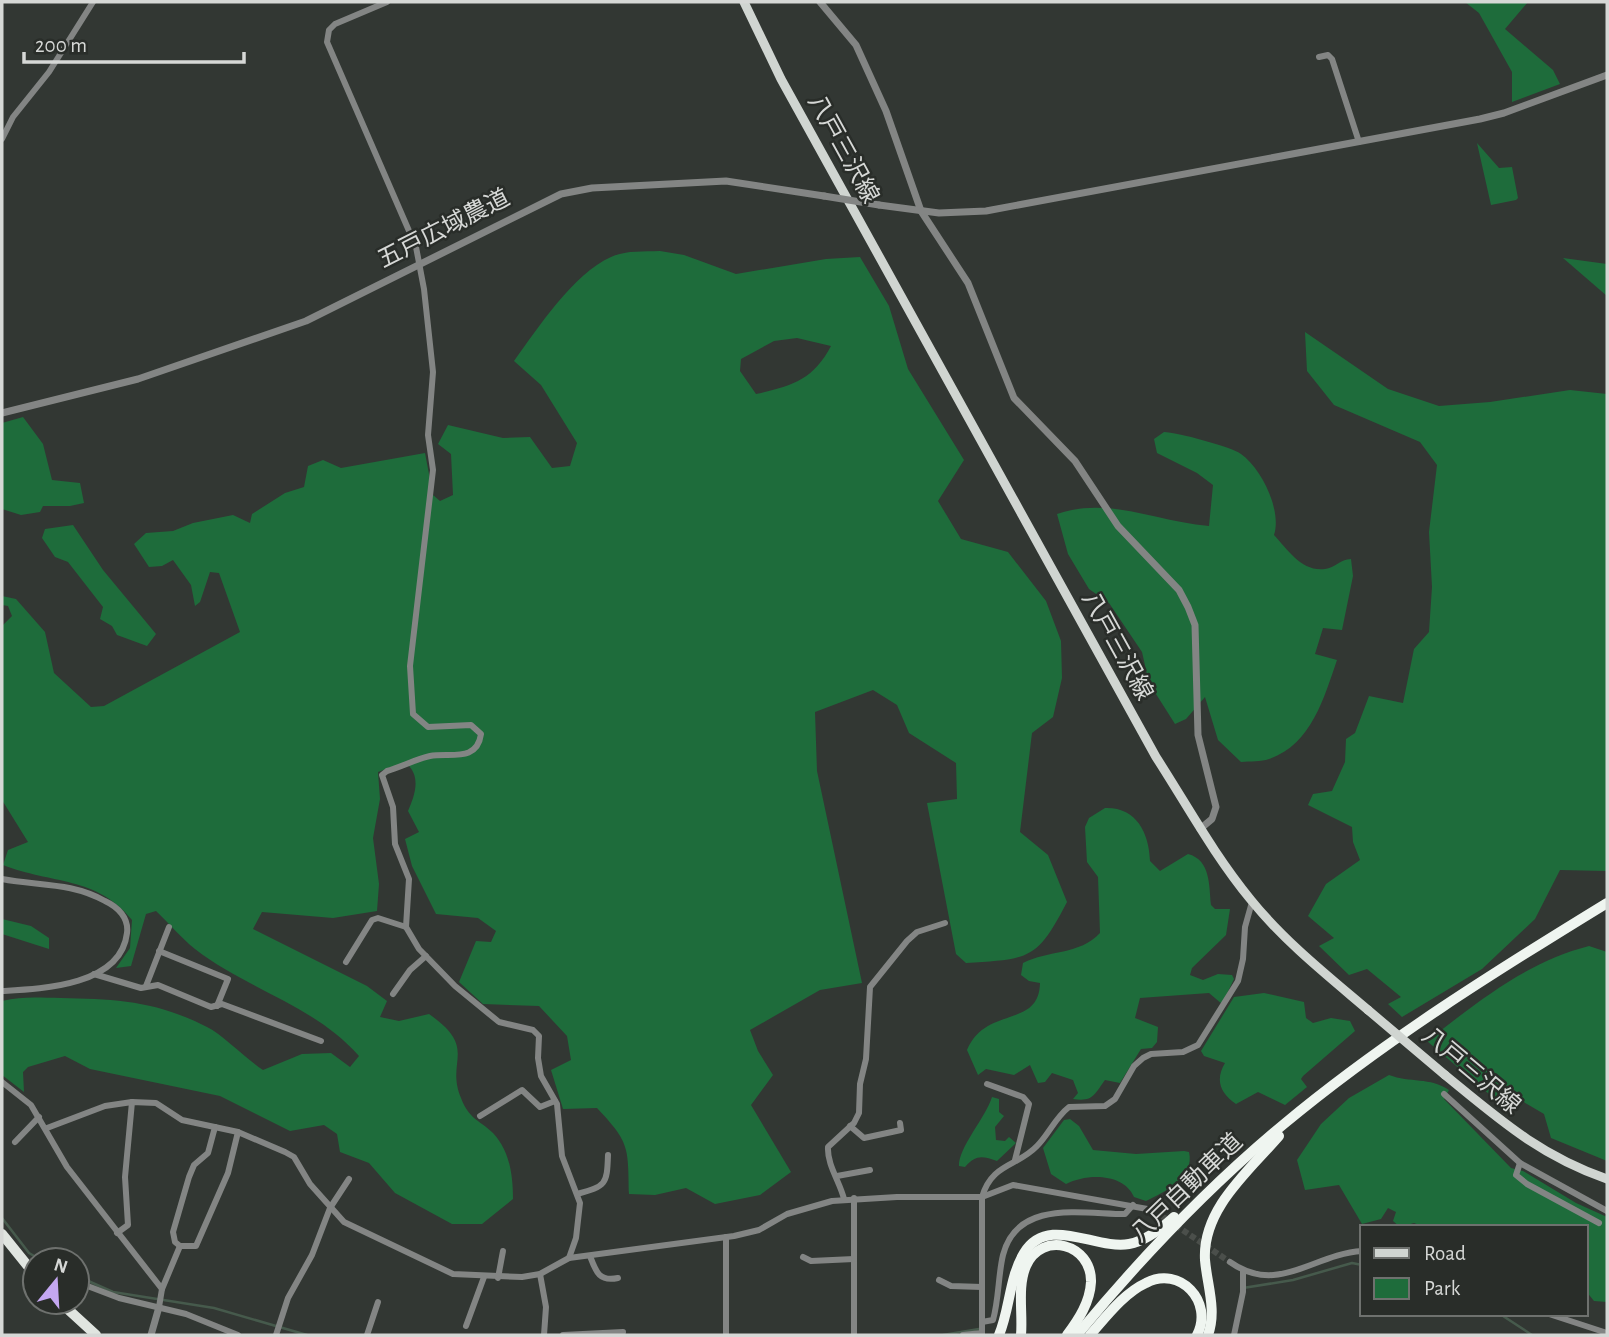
<svg xmlns="http://www.w3.org/2000/svg" width="1609" height="1337" font-family="'Alegreya Sans','Noto Sans JP',sans-serif">
	<rect width="100%" height="100%" fill="#323733"/>
	<g fill="#1e6c3b" fill-rule="evenodd">
		<path d="M1465,2H1528L1505,29L1553,70L1560,84L1512,102V72L1479,13Z"/>
		<path d="M1477,143L1499,168L1512,167L1518,198L1516,200L1491,205Z"/>
		<path d="M660,251L684,255L736,274L826,259L860,257L889,306L908,369L964,460L938,501L961,539L1008,552L1046,601L1061,641L1062,678L1053,717L1032,733L1020,832L1048,855L1067,902C1037,960 1030,959 966,963L956,954L927,803L957,799L956,763L909,733L897,705L873,690L815,712L817,771L862,983L820,990L750,1030L758,1051L773,1075L751,1105L791,1172L760,1195L715,1204L686,1188L655,1195L629,1194C628,1147 630,1143 597,1108L563,1109L551,1070L571,1060L567,1036L539,1006L483,1004L459,982L476,941L491,942L496,931L478,918L436,914L412,866L405,839L419,832L408,811C414,797 421,779 409,766H394L378,772L380,799L373,838L379,884L377,911L333,918L262,912L253,929L367,986L387,1001L380,1017L399,1021L429,1014C479,1049 445,1060 461,1098C469,1119 478,1119 493,1133C510,1151 513,1176 513,1199L482,1224H452L395,1193L369,1163L340,1152L337,1134L324,1125L290,1131L220,1096L90,1069L65,1056L28,1067L23,1072L24,1092L2,1075V1001C23,996 39,998 61,998C115,999 157,1001 207,1027C223,1035 245,1058 263,1070L302,1054L331,1053L350,1067L359,1056C314,1005 248,990 195,949C181,938 169,923 156,911L146,914L131,966L116,968L130,948L132,920C97,876 51,884 3,865L8,850L28,842L2,800V626L12,616L8,606L2,605V596L16,599L45,632L54,673L91,707L104,706L240,632L219,573L210,572L200,602L195,606L191,585L173,560L162,566L149,567L134,544L146,533L173,531L193,523L233,515L250,523L252,514L285,493L304,487L308,466L323,460L341,468L425,453L433,495L440,501L453,495L451,454L438,444L448,425L503,438L530,437L552,468L570,466L577,443L541,385L514,361C538,328 573,274 611,257C626,250 643,252 660,251ZM797,338L831,346C813,380 792,386 756,394L740,371L741,359L774,341Z"/>
		<path d="M1563,258L1607,264V296Z"/>
		<path d="M1305,332L1388,389L1439,406L1490,402L1570,390L1607,394V871L1560,870L1535,919L1482,969L1402,1017L1388,1004L1401,997L1367,969L1349,975L1319,946L1334,938L1308,916L1326,884L1360,860L1353,842L1352,827L1308,805L1313,794L1332,791L1345,762L1346,739L1355,733L1369,696L1403,703L1414,649L1429,632L1432,587L1429,532L1437,465L1420,442L1334,405L1307,371Z"/>
		<path d="M23,417L43,444L52,480L80,483L84,503L70,506H43L40,512L21,515L2,509V423Z"/>
		<path d="M1164,432C1176,432 1232,447 1241,454C1262,469 1282,511 1274,535C1288,550 1302,572 1325,569C1335,568 1340,559 1351,559L1353,576L1342,630L1323,628L1315,654L1337,660C1324,698 1311,745 1269,759C1261,762 1250,761 1241,762L1218,740L1205,697L1186,719L1175,724L1149,683L1142,652L1109,603L1089,589L1068,554L1057,514C1108,496 1158,522 1209,526L1213,485L1197,473L1157,453L1154,439Z"/>
		<path d="M73,525L103,570L156,634L147,646L117,635L112,626L100,619L103,607L68,562L55,557L42,538L45,529Z"/>
		<path d="M1105,808C1136,807 1149,832 1150,861L1160,871L1188,854C1211,860 1209,886 1211,905L1215,909H1230L1226,935L1192,968L1190,975L1203,980L1218,974L1232,975L1234,979L1222,1004L1209,993L1140,998L1135,1018L1158,1027L1157,1042L1152,1048L1141,1049L1120,1083L1105,1080C1094,1095 1093,1102 1073,1099L1078,1093L1073,1080L1052,1073L1045,1082L1038,1083L1030,1065L1014,1075L986,1069L978,1075L967,1050C986,1005 1039,1029 1040,983L1029,981L1021,975L1023,963C1048,950 1080,955 1100,933L1098,877L1087,862L1085,827L1089,818Z"/>
		<path d="M2,919L31,926L49,938V949L2,934Z"/>
		<path d="M1589,946L1607,952V1161L1551,1138L1544,1114L1517,1098L1496,1100L1427,1041C1478,1002 1526,962 1589,946Z"/>
		<path d="M1264,993L1304,1002L1306,1018L1313,1023L1331,1018L1350,1021L1355,1031L1303,1076L1301,1079L1307,1087L1285,1105L1258,1092L1236,1104C1220,1093 1215,1080 1225,1063L1204,1056L1201,1051L1234,997Z"/>
		<path d="M1389,1075C1410,1083 1430,1077 1449,1090L1444,1099L1511,1168L1523,1171L1576,1203L1607,1217V1302L1594,1301L1586,1291V1227H1424L1414,1223L1400,1227L1393,1221L1396,1212L1388,1208L1381,1219L1362,1224L1339,1185L1305,1190L1297,1160L1321,1124L1349,1098Z"/>
		<path d="M992,1097L999,1099V1112L1004,1116L995,1127L996,1140L1005,1141L1009,1137L1016,1143L997,1161C983,1156 976,1154 965,1167L959,1166C958,1148 986,1117 992,1097Z"/>
		<path d="M1070,1119L1079,1126L1093,1150L1136,1154L1184,1151L1189,1152C1195,1177 1165,1192 1146,1201L1134,1197C1124,1173 1087,1173 1066,1184L1051,1174L1043,1148L1064,1120Z"/>
	</g>
	<g fill="none" stroke-linecap="round" stroke-linejoin="round">
		<g stroke="#465a4c" stroke-width="2.5">
			<path d="M2,1218L29,1253L41,1260"/>
			<path d="M77,1276L113,1292L214,1308L307,1335"/>
			<path d="M1243,1288L1293,1280L1352,1263L1362,1265"/>
			<path d="M1500,1314L1532,1335"/>
			<path d="M943,1335L979,1329"/>
		</g>
		<path stroke="#4b4f4b" stroke-width="6" stroke-dasharray="6 3" stroke-linecap="butt" d="M1153,1210L1230,1262"/>
		<g stroke="#838584" stroke-width="6">
			<path d="M387,2L335,24L329,30L327,42L416,247L424,289L433,372L428,435L433,470L410,666L413,714L428,727L471,725L481,734C477,763 449,752 430,756C416,759 401,767 387,771L382,775L393,807L395,844L409,879L406,927L419,949L455,986L499,1022L533,1030L539,1036L538,1058L541,1076L557,1104L562,1156L580,1203L576,1238L569,1258"/>
			<path d="M1319,57L1328,55L1332,59L1359,142"/>
			<path d="M2,139L13,117L49,72L93,2"/>
			<path d="M2,879C38,886 71,882 105,901C118,907 129,918 127,933C121,986 41,989 2,991"/>
			<path d="M159,951L228,979L217,1006"/>
			<path d="M346,962L372,920L378,918L406,927"/>
			<path d="M94,974L141,988L158,985L211,1007L222,1004L321,1041"/>
			<path d="M146,986L169,927"/>
			<path d="M393,994L410,970L426,956"/>
			<path d="M2,1082L31,1105L67,1167L162,1289L159,1307"/>
			<path d="M987,1084L1023,1097L1029,1104L1015,1160"/>
			<path d="M1444,1094L1520,1163L1607,1211"/>
			<path d="M480,1116L522,1090L540,1107L555,1101"/>
			<path d="M850,1126L864,1138L901,1130L900,1123"/>
			<path d="M47,1128L105,1106L132,1102L156,1103L182,1120L238,1132L285,1152L294,1157L310,1184L344,1222L453,1274L522,1277L540,1274L569,1258L734,1236L759,1230L787,1214L832,1201L897,1197H982L1013,1185L1153,1210"/>
			<path d="M15,1142L39,1117"/>
			<path d="M1520,1163L1516,1175L1527,1184L1599,1223"/>
			<path d="M837,1176L870,1170"/>
			<path d="M577,1194C606,1186 607,1185 608,1155"/>
			<path d="M854,1198V1335"/>
			<path d="M844,1199C840,1182 827,1165 828,1147L854,1123L859,1113L860,1084L866,1059L870,987L907,941L917,932L945,923"/>
			<path d="M117,1233L128,1225L125,1177L132,1102"/>
			<path d="M726,1237V1335"/>
			<path d="M180,1246L175,1242L173,1232L189,1177L194,1165L208,1153L215,1127"/>
			<path d="M590,1256C596,1272 599,1282 618,1278"/>
			<path d="M803,1257L811,1261L854,1259"/>
			<path d="M1230,1262C1278,1296 1313,1254 1362,1251"/>
			<path d="M540,1274L546,1307L544,1335"/>
			<path d="M498,1278L503,1251"/>
			<path d="M939,1280L951,1286L982,1287"/>
			<path d="M77,1282L119,1298L186,1314L238,1335"/>
			<path d="M162,1289L180,1246H196L228,1173L238,1132"/>
			<path d="M1549,1314L1607,1333"/>
			<path d="M982,1322L993,1320C999,1299 998,1276 1003,1255C1017,1199 1083,1214 1125,1214L1133,1205"/>
			<path d="M466,1326L484,1277"/>
			<path d="M276,1335L288,1298L312,1255L330,1208L349,1179"/>
			<path d="M367,1335L378,1302"/>
			<path d="M563,1335L623,1332"/>
			<path d="M963,1335L982,1333"/>
			<path d="M982,1335V1197C992,1163 1017,1167 1037,1146C1049,1134 1055,1118 1069,1107L1105,1106L1115,1099L1134,1066L1143,1058L1151,1054L1183,1052L1198,1045L1238,981L1243,959L1245,927L1252,902"/>
			<path d="M1234,1335L1243,1292V1271"/>
		</g>
		<g stroke="#838584" stroke-width="7">
			<path d="M820,2L856,45L886,111L921,211L968,283L1014,398L1075,461L1118,526L1179,590L1188,607L1195,625L1198,735L1216,807L1212,819L1200,829"/>
			<path d="M879,205L939,213L986,211L1480,119L1504,113L1607,75"/>
			<path d="M2,413L138,379L306,321L561,194L592,188L726,181L824,196"/>
			<path d="M151,1335L159,1307"/>
		</g>
		<g stroke="#d0d5d1" stroke-width="9">
			<path d="M744,2L781,79L1156,757C1187,805 1214,855 1251,900C1284,941 1328,976 1368,1010"/>
			<path d="M1445,1075C1500,1120 1539,1155 1607,1179"/>
		</g>
		<g stroke="#e0e5e0" stroke-width="10">
			<path d="M2,1234L35,1275"/>
			<path d="M60,1302L96,1335"/>
		</g>
		<g stroke="#eff5f0" stroke-width="10">
			<path d="M999,1335C1010,1309 1009,1278 1024,1253C1048,1214 1095,1250 1129,1244C1146,1241 1162,1228 1174,1217"/>
			<path d="M1021,1335C1023,1313 1017,1287 1026,1266C1042,1230 1092,1244 1091,1282C1090,1302 1079,1319 1067,1335"/>
			<path d="M1077,1335C1140,1259 1208,1187 1284,1124C1385,1040 1496,971 1607,903"/>
			<path d="M1090,1335C1106,1317 1124,1293 1146,1283C1180,1265 1214,1302 1197,1335"/>
			<path d="M1208,1335C1217,1310 1207,1285 1205,1260C1202,1209 1249,1171 1279,1136"/>
		</g>
		<path stroke="#838584" stroke-width="7" d="M824,196L879,205"/>
		<path stroke="#d0d5d1" stroke-width="9" d="M1368,1010L1445,1075"/>
	</g>
	<g text-anchor="middle" dominant-baseline="central" stroke-width="5" stroke-linejoin="round" paint-order="stroke">
		<g font-size="24" fill="#d6d8d6" stroke="#292d29">
			<text transform="translate(843 149) rotate(61)">八戸三沢線</text>
			<text transform="translate(444 229) rotate(-27)">五戸広域農道</text>
			<text transform="translate(1117 646) rotate(61)">八戸三沢線</text>
			<text transform="translate(1471 1071) rotate(40)">八戸三沢線</text>
			<text transform="translate(1187 1188) rotate(-44)">八戸自動車道</text>
		</g>
	</g>
	<rect width="1609" height="1337" fill="none" stroke="#d6d8d6" stroke-width="7"/>
	<rect x="1360" y="1225" width="228" height="91" fill="#292d29" stroke="#6e716e" stroke-width="2"/>
	<rect x="1374" y="1248" width="35" height="10" fill="#d0d5d1" stroke="#6e716e" stroke-width="2"/>
	<text x="1424" y="1260" font-size="21" fill="#d6d8d6">Road</text>
	<rect x="1374" y="1278" width="35" height="21" fill="#1e6c3b" stroke="#6e716e" stroke-width="2"/>
	<text x="1424" y="1295" font-size="21" fill="#d6d8d6">Park</text>
	<g transform="translate(56 1281) rotate(18)"><circle r="33" fill="#292d29" stroke="#6e716e" stroke-width="2"/>
	<path d="M0-5L12 26L0 18L-12 26Z" fill="#c4a7f1"/>
	<text y="-10" font-size="19" font-weight="bold" text-anchor="middle" fill="#d6d8d6">N</text>
	</g>
	<path d="M24 52v10h220v-10" fill="none" stroke="#d6d8d6" stroke-width="3.5"/>
	<text x="35" y="52" font-size="21" fill="#d6d8d6" stroke="#292d29" stroke-width="5" paint-order="stroke">200 m</text>
</svg>
